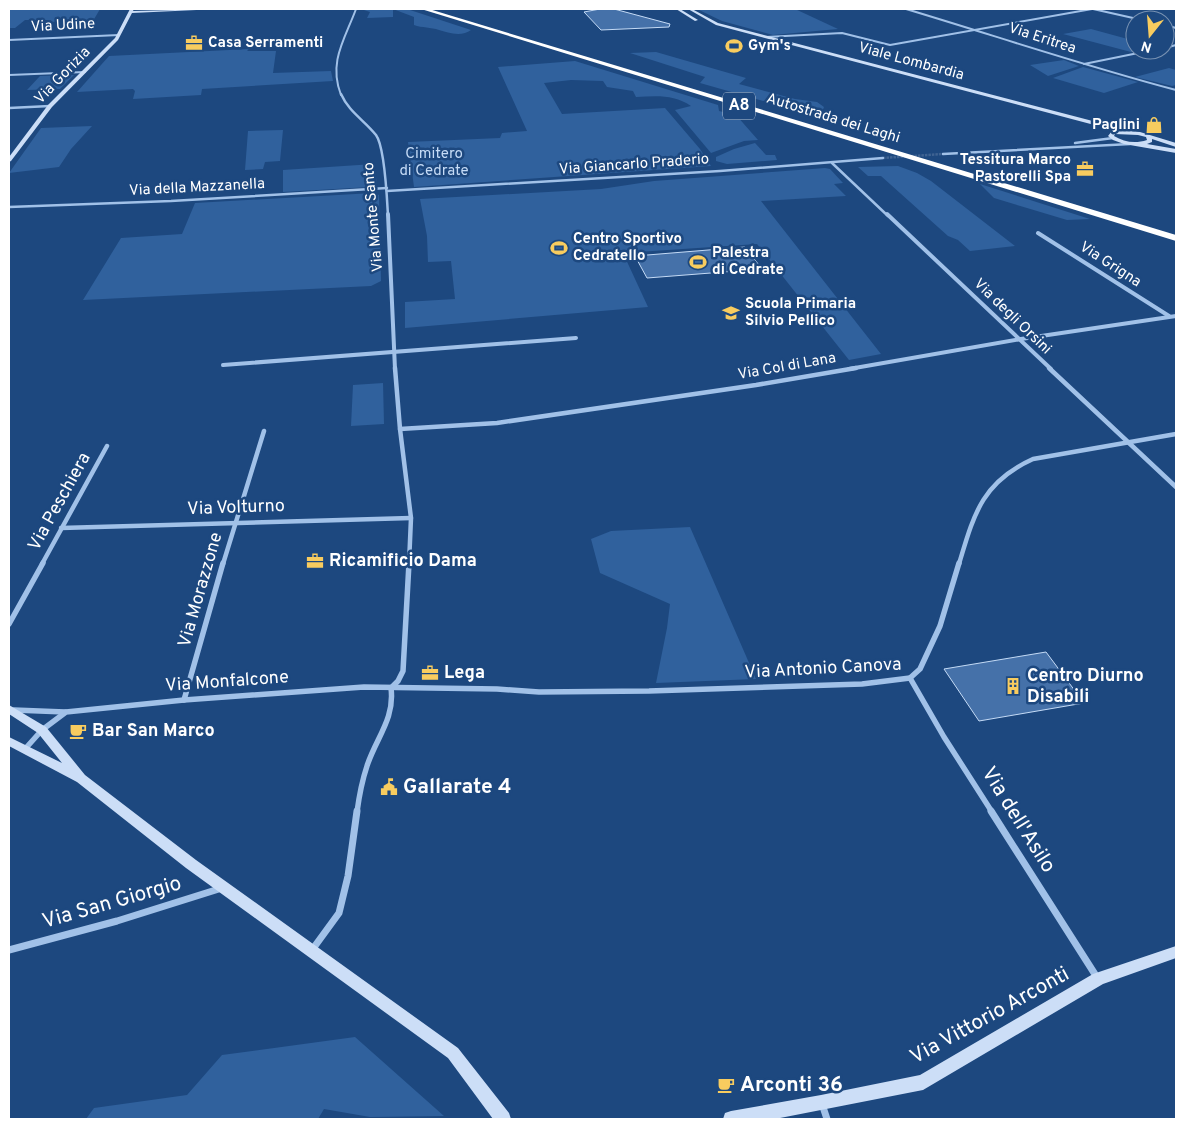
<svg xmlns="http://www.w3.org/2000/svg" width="1185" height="1128" font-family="Overpass,sans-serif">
	<rect width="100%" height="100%" fill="#1d487f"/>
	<g fill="#30619d">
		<path d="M9,9H100L93,21L48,22L49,20H25L15,28H9Z"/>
		<path d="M361,9H407L471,30C462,37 448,33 439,30C431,27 422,28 414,25V17L393,9V17L367,18L370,12Z"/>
		<path d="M697,9H795L838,29L773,35L722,21Z"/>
		<path d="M1091,29L1135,41V50H1142L1131,52L1063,34Z"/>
		<path d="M249,49L247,51H276L273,73L331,71L333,81L202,89L201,95L133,99L135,91L133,89L77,92L109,56Z"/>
		<path d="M656,52L746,78L739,84L795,99L817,102L824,107L820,117L700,83L705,77L630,53Z"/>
		<path d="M1064,60L1079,66L1048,76L1030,65Z"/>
		<path d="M575,61L718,105L719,111L736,115L758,140L744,141L711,153L675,110L691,106C674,94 656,96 636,97L633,91L607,87L603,81L571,80L544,83L562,114L665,108L700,149L711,166L414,187L408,142L500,138L502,133L527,131L498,67Z"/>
		<path d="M1083,67L1138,82L1104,93L1053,78Z"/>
		<path d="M1169,68L1176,70V85L1172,86L1135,77Z"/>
		<path d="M74,75L60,89L27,90L40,76Z"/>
		<path d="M92,126L71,149L59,167L9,173L41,128Z"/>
		<path d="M283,130L280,161L265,162L263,169L245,170L248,131Z"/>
		<path d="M755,143L766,155H775L777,160L727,164L716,161V157L734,149Z"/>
		<path d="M374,164L377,184L370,187L283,192V170Z"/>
		<path d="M898,166L917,173L931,181L1015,246L970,251L958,240L948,236L881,176H868L858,167Z"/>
		<path d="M825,168L830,169L843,183L834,184L846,196L761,201L881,354L849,360L757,244L623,253L648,307L405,328V302L455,299L451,261L428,262L427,236L420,199L601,189L654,181Z"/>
		<path d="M980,184L1090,219L1067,220L1027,208L994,198Z"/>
		<path d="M373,193L379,195L381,281L371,286L83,300L121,238L182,234L195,203Z"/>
		<path d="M383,383L384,424L351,426L353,385Z"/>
		<path d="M690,527L756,679L656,683L667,628L670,604L600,573L591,539L611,531Z"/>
		<path d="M355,1037L444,1116L370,1117L324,1109L318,1119H86L94,1108L187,1095L222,1055Z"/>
	</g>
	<g fill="#4571a9" stroke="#c5dbf6">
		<path d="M600,9H614L670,24L669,27L601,30L584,12Z"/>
		<path d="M745,247L762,269L647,278L635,256Z"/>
		<path d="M1046,652L1084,703L979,721L944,669Z"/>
	</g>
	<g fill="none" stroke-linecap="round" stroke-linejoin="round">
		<path stroke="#3f6392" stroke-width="2.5" stroke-dasharray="2.5 1" stroke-linecap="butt" d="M883,158L943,154"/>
		<g stroke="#a1c1e8" stroke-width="2">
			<path d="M906,9C996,36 1085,66 1176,90"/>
			<path d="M1093,9L1142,20"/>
			<path d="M1165,25L1176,28"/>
			<path d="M766,37L842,33L890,45L1092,9"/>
			<path d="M9,40L119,35"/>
			<path d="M1165,48L1176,45"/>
			<path d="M1084,64L1153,50"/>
			<path d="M9,75L85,72"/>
			<path d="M341,95C328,62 345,39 356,9"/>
		</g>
		<g stroke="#a1c1e8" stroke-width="2.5">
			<path d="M341,94C349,112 364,120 376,135C385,147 387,199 388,216"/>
			<path d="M9,108L50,106"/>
			<path d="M1075,143L1113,138"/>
			<path d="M943,154L1130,144"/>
			<path d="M832,163L888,216"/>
			<path d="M387,191L720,171L883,158"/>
			<path d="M9,207L171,201L387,188"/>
		</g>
		<g stroke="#a1c1e8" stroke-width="4">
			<path d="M388,214L395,369"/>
			<path d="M887,214L1051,369"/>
			<path d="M1038,233L1169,316"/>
			<path d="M223,365L576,338"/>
			<path d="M849,369L1021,339L1176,316"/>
		</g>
		<g stroke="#a1c1e8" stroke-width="4.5">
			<path d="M395,368L400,429L411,518L409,564"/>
			<path d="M1049,368L1176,487"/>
			<path d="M400,429L497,423L756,385L856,368"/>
			<path d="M61,528L411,518"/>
			<path d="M42,564L107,446"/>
			<path d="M223,564L264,431"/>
			<path d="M959,564C974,514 982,482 1033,459L1176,434"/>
		</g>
		<g stroke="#a1c1e8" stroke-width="5.5">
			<path d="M9,624L43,563"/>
			<path d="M910,678L944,737L992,812"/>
			<path d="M391,688L398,681L403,671L409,563"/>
			<path d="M184,700L223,563"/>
			<path d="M14,710L65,712"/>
			<path d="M25,749L42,730L66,712L184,700L364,687L497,689L539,692L649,691L862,684L910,678L920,669L940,626L959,563"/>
			<path d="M357,812C359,797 362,781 367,766C376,738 395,719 391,688"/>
		</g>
		<g stroke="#a1c1e8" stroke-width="7">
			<path d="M991,811L1098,979"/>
			<path d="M9,950L117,921L222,888"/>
			<path d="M312,950L339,913L348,876L357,811"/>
			<path d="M822,1104L827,1119"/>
		</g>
		<g fill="#ccdef7" fill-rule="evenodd">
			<path d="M130,9H134L133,11L218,9L132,13L118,40L52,107L11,161L9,162V157L48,105L115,38Z"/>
			<path d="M676,9H680L698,20L695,21Z"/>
			<path d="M688,9H692L718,23L1131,131L1140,132L1176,143V147L1152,139V142L1147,144L1176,149V153L1124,144L1113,140L1108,136L1112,131H1117L716,25ZM1115,134L1138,135L1146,137L1147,140C1135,144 1124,142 1114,136Z"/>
			<path d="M9,705L46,727L85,775L196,860L458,1048L509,1113L511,1119H493L448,1058L186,868L77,782L9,746V737L62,763L38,733L9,714Z"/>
			<path d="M1176,946V958L1103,984L923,1090L775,1119H723L725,1113L731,1111L821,1095L920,1075L1093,974Z"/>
		</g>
		<path fill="#fff" fill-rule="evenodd" d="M421,9H429L1176,235V241Z"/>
	</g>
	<defs>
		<g id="office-bare" transform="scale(1.35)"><path d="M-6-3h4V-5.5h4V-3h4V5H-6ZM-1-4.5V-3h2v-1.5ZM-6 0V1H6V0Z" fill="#f8cc5f" stroke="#1d487f" stroke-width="2.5" paint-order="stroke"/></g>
		<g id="stadium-bare" transform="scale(1.35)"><path d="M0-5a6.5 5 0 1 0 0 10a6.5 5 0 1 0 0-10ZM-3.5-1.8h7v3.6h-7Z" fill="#f8cc5f" stroke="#1d487f" stroke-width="2.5" paint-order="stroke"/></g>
		<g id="shop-bare" transform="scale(1.35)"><path d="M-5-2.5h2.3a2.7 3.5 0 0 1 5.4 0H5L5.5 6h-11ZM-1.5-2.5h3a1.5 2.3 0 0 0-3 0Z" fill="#f8cc5f" stroke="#1d487f" stroke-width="2.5" paint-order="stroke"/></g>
		<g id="school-bare" transform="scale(1.35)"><path d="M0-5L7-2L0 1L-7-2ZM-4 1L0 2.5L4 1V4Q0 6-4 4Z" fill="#f8cc5f" stroke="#1d487f" stroke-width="2.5" paint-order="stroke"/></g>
		<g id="building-bare" transform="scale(1.35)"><path d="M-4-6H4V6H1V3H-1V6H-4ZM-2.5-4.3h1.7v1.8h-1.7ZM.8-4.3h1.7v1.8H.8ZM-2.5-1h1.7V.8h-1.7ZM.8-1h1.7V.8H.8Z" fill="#f8cc5f" stroke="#1d487f" stroke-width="2.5" paint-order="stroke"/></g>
		<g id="cafe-bare" transform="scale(1.35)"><path d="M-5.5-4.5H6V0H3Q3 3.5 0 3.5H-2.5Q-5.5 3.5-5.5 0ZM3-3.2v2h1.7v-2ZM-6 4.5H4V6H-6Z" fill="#f8cc5f" stroke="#1d487f" stroke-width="2.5" paint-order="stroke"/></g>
		<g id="civic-bare" transform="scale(1.35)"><path d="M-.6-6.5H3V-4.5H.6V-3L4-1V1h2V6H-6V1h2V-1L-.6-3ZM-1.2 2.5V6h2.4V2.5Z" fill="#f8cc5f" stroke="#1d487f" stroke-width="2.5" paint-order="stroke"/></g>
	</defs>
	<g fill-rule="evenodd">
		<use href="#office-bare" x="194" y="43"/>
		<use href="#stadium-bare" x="734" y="46"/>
		<use href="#shop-bare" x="1154" y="125"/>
		<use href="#office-bare" x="1085" y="169"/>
		<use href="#stadium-bare" x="559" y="248"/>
		<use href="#stadium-bare" x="698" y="262"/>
		<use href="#school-bare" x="731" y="313"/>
		<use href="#office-bare" x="315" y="561"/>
		<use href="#office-bare" x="430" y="673"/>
		<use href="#building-bare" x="1013" y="686"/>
		<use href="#cafe-bare" x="78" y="731"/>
		<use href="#civic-bare" x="389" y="787"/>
		<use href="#cafe-bare" x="726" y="1085"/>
	</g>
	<g text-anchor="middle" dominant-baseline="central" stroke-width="5" stroke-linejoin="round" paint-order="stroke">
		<g font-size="15" fill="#fff" stroke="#1d487f">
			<text transform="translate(63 26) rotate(-3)">Via Udine</text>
			<text transform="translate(1042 39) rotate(18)">Via Eritrea</text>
			<text transform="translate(911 62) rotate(15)">Viale Lombardia</text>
			<text transform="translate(63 76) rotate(-46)">Via Gorizia</text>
			<text transform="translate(833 119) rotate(17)">Autostrada dei Laghi</text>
			<text transform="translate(634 165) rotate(-4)">Via Giancarlo Praderio</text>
			<text transform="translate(197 188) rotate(-3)">Via della Mazzanella</text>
			<text transform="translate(374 217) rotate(-95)">Via Monte Santo</text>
			<text transform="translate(1110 265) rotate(33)">Via Grigna</text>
			<text transform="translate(1012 317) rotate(44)">Via degli Orsini</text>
			<text transform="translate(787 367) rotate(-10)">Via Col di Lana</text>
		</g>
		<g font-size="15" font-weight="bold" fill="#fff" stroke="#1d487f" text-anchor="start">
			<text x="208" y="43">Casa Serramenti</text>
			<text x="748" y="46">Gym's</text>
			<text x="1140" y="125" text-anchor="end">Paglini</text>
			<text x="1071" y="160" text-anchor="end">Tessitura Marco<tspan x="1071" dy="17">Pastorelli Spa</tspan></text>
			<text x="573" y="239">Centro Sportivo<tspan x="573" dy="17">Cedratello</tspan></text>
			<text x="712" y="253">Palestra<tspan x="712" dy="17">di Cedrate</tspan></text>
			<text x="745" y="304">Scuola Primaria<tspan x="745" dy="17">Silvio Pellico</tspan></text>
		</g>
		<g font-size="15" fill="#c5dbf6" stroke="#1d487f">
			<text x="434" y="154">Cimitero<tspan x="434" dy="17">di Cedrate</tspan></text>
		</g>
		<rect fill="#1d487f" stroke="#bbc8d9" stroke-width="1" x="723" y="92.5" width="32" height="27" rx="4"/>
		<g font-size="16" font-weight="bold" fill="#fff">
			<text x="739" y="106">A8</text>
		</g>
		<g font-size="18" fill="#fff" stroke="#1d487f">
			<text transform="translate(60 502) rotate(-61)">Via Peschiera</text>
			<text transform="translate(236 508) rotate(-2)">Via Volturno</text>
			<text transform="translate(201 590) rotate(-74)">Via Morazzone</text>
			<text transform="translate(823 669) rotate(-3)">Via Antonio Canova</text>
			<text transform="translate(227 682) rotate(-4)">Via Monfalcone</text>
		</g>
		<g font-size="18" font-weight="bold" fill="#fff" stroke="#1d487f" text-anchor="start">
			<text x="329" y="561">Ricamificio Dama</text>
			<text x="444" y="673">Lega</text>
			<text x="1027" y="676">Centro Diurno<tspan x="1027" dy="21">Disabili</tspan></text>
			<text x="92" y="731">Bar San Marco</text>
		</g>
		<g font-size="21" font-weight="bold" fill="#fff" stroke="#1d487f" text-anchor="start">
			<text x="403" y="787">Gallarate 4</text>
			<text x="740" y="1085">Arconti 36</text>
		</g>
		<g font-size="21" fill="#fff" stroke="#1d487f">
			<text transform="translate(1018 820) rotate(58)">Via dell'Asilo</text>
			<text transform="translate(112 903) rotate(-16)">Via San Giorgio</text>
			<text transform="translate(990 1016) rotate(-29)">Via Vittorio Arconti</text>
		</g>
	</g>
	<rect width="1185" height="1128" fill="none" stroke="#ffffff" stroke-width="20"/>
	<g transform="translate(1150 35) rotate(197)"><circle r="24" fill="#1d487f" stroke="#7791b2"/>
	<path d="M0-4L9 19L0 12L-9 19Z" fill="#f8cc5f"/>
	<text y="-8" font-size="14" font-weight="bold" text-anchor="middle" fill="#ffffff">N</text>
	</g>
</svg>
